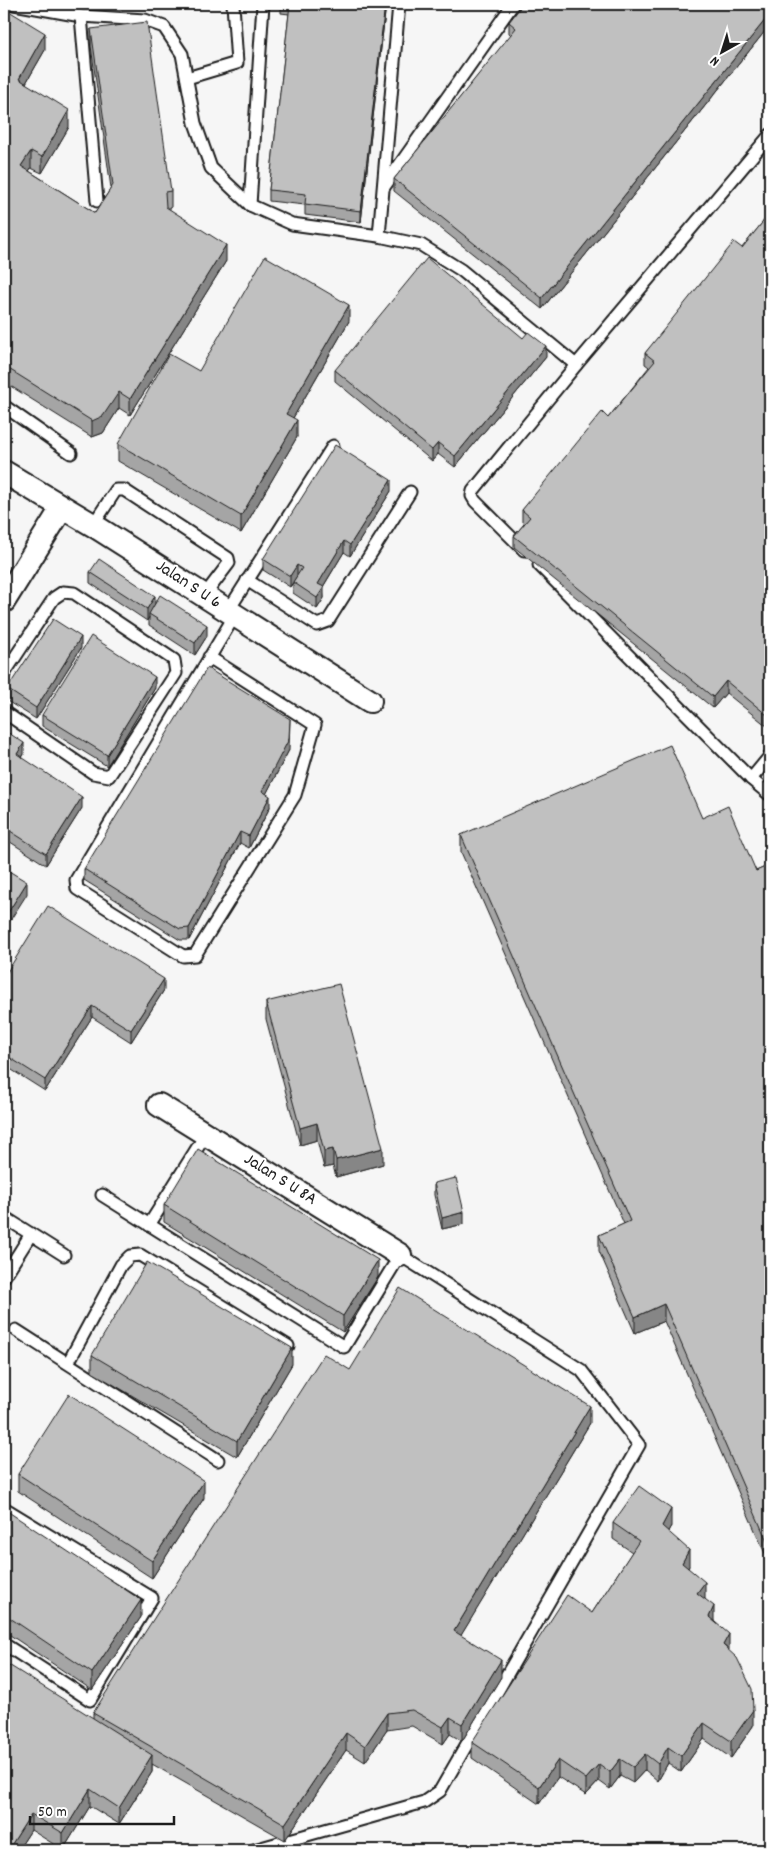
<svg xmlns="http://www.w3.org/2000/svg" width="774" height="1854" font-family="Dekko,sans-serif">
	<rect width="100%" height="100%" fill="#f6f6f6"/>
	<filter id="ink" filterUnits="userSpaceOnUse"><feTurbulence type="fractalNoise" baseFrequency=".02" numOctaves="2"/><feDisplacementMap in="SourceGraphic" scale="10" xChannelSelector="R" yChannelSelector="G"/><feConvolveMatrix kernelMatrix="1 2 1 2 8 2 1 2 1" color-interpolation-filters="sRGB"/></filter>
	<g filter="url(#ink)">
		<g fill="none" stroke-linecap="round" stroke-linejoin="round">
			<g stroke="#1c1c1c" stroke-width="15">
				<g id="lane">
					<path d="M14,4L81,16L145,20L164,27L182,54L195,123L211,168L250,205L292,224L379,236L421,245L461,270L576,365L473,491L472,496L475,501L524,550"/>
					<path d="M81,16L97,201"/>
					<path d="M187,78L237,63L233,4"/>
					<path d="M384,187L513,4"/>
					<path d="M250,205L263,4"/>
					<path d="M379,236L399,4"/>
					<path d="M576,365L770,135"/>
					<path d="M4,406L71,453"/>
					<path d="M93,525L116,490H124L228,558L229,563L204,596"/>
					<path d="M539,565L751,779L770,795"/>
					<path d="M247,580L317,625L328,621L410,492"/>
					<path d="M228,611L333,446"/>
					<path d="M209,657L315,725L295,795L195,955L183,956L77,889L76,880L235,615"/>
					<path d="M4,674L54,598L63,592L74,593L174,660L176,673L109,776L93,773L4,712"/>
					<path d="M751,779L770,756"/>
					<path d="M102,1195L344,1347L400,1255L581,1370L639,1445L440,1791L424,1802L254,1850"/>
					<path d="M4,1217L64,1255"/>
					<path d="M149,1225L206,1134"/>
					<path d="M4,1277L31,1234"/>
					<path d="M16,1330L218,1460"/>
					<path d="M68,1363L121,1265L130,1256L140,1255L288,1346"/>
					<path d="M4,1508L152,1598L90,1700L4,1644"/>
				</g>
			</g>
			<g stroke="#1c1c1c" stroke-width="26">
				<g id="street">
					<path d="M4,472L93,525L370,701"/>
					<path d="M4,601L62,508"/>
					<path d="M159,1105L400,1255"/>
				</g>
			</g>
			<use href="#lane" stroke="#fff" stroke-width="11"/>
			<use href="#street" stroke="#fff" stroke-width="22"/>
		</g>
		<g fill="#a5a5a5" stroke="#1c1c1c">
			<path d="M121,4H131L121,6Z"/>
			<path d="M281,4H386L361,222L305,215V205L269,201V190L289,14L281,13Z"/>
			<path d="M770,4V25L542,309L394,191V179L511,35L509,33V22Z"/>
			<path d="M4,8L45,50L26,83L69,127L42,173L31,168L29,171L95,213L111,188L91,46V29L171,191V208H168L226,261L130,415L119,408L103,433L92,437L4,382Z"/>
			<path d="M770,213V722L767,726L726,693L713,708L514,547V536L524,524L522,522V510L608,418L649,367L645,364V353L742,248Z"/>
			<path d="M349,321L293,418L297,437L241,533L118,461V444L199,371Z"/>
			<path d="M546,357L455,467L438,454L432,461L335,381V370Z"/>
			<path d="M391,491L350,556L344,552L323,587L324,598L317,609L293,593V583L290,587L263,570V559Z"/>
			<path d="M90,572L155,603L207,636L195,655L149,625V617L147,621L90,583Z"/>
			<path d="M81,648L36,719L7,701V689Z"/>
			<path d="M155,688L107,766L42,726V715Z"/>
			<path d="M4,730L24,754L22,758L82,808L46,865L4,838Z"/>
			<path d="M289,750L266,794L270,807L249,848L240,843L189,940H180L84,880V869Z"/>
			<path d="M702,818L756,871L770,865V1565L664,1321L635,1333L599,1251V1235L624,1224L461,852V835Z"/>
			<path d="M4,977L164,990L131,1042L92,1017L45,1091L4,1065Z"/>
			<path d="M266,1002L383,1164L336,1177L333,1166L324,1168L317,1140L300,1145L266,1019Z"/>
			<path d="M434,1183L464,1224L442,1229L434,1195Z"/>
			<path d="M164,1205L378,1277L343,1332L164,1222Z"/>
			<path d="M92,1355L292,1364L237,1457L92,1372Z"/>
			<path d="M350,1370L590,1423L461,1635L501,1677L462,1741L450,1734L443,1744L412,1726L387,1730L365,1762L346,1750L285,1840L152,1764V1772L119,1824L90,1806L63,1850L31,1830L18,1850H4L93,1718V1713Z"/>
			<path d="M18,1474L204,1498L152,1578L18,1491Z"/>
			<path d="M4,1509L141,1617L92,1690L4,1631Z"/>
			<path d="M613,1523L671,1526L668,1531L689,1566L688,1568L705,1598V1599L714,1621L728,1651L753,1726L731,1758L704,1739L681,1772L668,1763L658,1781L645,1770L633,1783L620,1776L610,1789L599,1781L586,1795L558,1777L539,1804L472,1758V1742L592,1613L632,1552L613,1539Z"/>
		</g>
		<g fill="#868686" stroke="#1c1c1c">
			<path d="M385,4H386L361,222V211Z"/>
			<path d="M770,14V25L542,309V298Z"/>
			<path d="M45,33V50L19,95V79Z"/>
			<path d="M69,110V127L42,173V157Z"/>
			<path d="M31,151V168L21,183V166Z"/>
			<path d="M226,245V261L130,415V399Z"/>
			<path d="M349,305V321L286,430V414Z"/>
			<path d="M546,346V357L455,467V456Z"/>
			<path d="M119,392V408L103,433L92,437V421Z"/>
			<path d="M297,420V437L241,533V516Z"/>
			<path d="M438,443V454L432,461V450Z"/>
			<path d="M391,480V491L350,556V545Z"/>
			<path d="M344,541V552L318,595V584Z"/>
			<path d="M297,565V576L290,587V576Z"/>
			<path d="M324,587V598L317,609V598Z"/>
			<path d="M155,596V607L149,614V617L147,621V609Z"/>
			<path d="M207,625V636L195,655V643Z"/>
			<path d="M81,637V648L36,719V708Z"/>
			<path d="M155,677V688L107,766V755Z"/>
			<path d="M726,681V693L713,708V697Z"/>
			<path d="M770,711V722L767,726V715Z"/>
			<path d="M290,719L289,750L262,802V791Z"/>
			<path d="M24,743V754L17,766V754Z"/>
			<path d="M270,796V807L249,848V836Z"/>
			<path d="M82,797V808L46,865V854Z"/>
			<path d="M240,832V843L189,940V928Z"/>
			<path d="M27,882V894L4,930V919Z"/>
			<path d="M164,979V990L131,1042V1030Z"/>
			<path d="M92,1006V1017L45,1091V1080Z"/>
			<path d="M317,1123V1140L300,1145V1128Z"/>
			<path d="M383,1148V1164L336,1177V1160Z"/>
			<path d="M333,1149V1166L324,1168V1151Z"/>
			<path d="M464,1212V1224L442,1229V1218Z"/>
			<path d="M378,1260V1277L343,1332V1316Z"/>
			<path d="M664,1304V1321L635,1333V1317Z"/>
			<path d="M292,1348V1364L237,1457V1441Z"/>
			<path d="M590,1406V1423L454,1647V1631Z"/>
			<path d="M204,1481V1498L152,1578V1561Z"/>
			<path d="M671,1509V1526L662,1542V1526Z"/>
			<path d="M689,1550V1566L682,1579V1563Z"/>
			<path d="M705,1582V1598L697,1609V1593Z"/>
			<path d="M141,1600V1617L92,1690V1673Z"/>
			<path d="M714,1606V1623L709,1617Z"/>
			<path d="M729,1634V1650L723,1645Z"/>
			<path d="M501,1660V1677L462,1741V1724Z"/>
			<path d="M753,1710V1726L731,1758V1741Z"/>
			<path d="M387,1713V1730L365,1762V1746Z"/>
			<path d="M450,1717V1734L443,1744V1727Z"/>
			<path d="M704,1723V1739L681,1772V1756Z"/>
			<path d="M346,1733V1750L285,1840V1824Z"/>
			<path d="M668,1747V1763L658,1781V1764Z"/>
			<path d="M645,1754V1770L633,1783V1767Z"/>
			<path d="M152,1755V1772L119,1824V1808Z"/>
			<path d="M620,1759V1776L610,1789V1772Z"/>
			<path d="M558,1760V1777L539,1804V1787Z"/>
			<path d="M599,1764V1781L586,1795V1779Z"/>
			<path d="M90,1789V1806L63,1850V1833Z"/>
			<path d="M31,1814V1830L18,1850H8Z"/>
		</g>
		<g fill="#c0c0c0" stroke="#1c1c1c">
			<path d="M290,4H385L361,211L305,204L306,194L269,190Z"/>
			<path d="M523,4H770V14L542,298L394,179L516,28L509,22Z"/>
			<path d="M4,8L45,33L19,79L69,110L42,157L31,151L21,166L95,213L113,185L91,29L147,22L171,191L165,192L166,207L226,245L130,399L119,392L103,416L92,421L4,366Z"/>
			<path d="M770,213V711L767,715L726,681L713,697L514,536L530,517L522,510L602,412L608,418L655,361L645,353L734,242L742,248Z"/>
			<path d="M265,256L349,305L286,414L297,420L241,516L118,444L169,354L199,371Z"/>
			<path d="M427,258L523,338L528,332L546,346L455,456L438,443L432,450L335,370Z"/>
			<path d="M335,445L391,480L350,545L344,541L318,584L324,587L317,598L293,582L302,568L297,565L290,576L263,559Z"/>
			<path d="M99,559L155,596L147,609L90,572Z"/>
			<path d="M160,595L207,625L195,643L149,614Z"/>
			<path d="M53,619L81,637L36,708L7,689Z"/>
			<path d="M91,636L155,677L107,755L42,715Z"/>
			<path d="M207,668L290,719L289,739L262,791L270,796L249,836L240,832L189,928L180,929L84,869Z"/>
			<path d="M4,730L24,743L17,754L82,797L46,854L4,827Z"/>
			<path d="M670,745L702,818L728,806L756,871L770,865V1548L664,1304L635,1317L599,1235L630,1221L461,835Z"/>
			<path d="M4,868L27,882L4,919Z"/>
			<path d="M48,906L164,979L131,1030L92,1006L45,1080L4,1054V977Z"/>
			<path d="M339,984L383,1148L336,1160L333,1149L324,1151L317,1123L300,1128L266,1002Z"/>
			<path d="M198,1149L378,1260L343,1316L164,1205Z"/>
			<path d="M456,1178L464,1212L442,1218L434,1183Z"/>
			<path d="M147,1262L292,1348L237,1441L92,1355Z"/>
			<path d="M400,1288L590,1406L454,1631L501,1660L462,1724L450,1717L443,1727L412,1710L387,1713L365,1746L346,1733L285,1824L93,1713L324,1354L350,1370Z"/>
			<path d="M69,1394L204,1481L152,1561L18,1474Z"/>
			<path d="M639,1486L671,1509L662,1526L689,1550L682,1563L705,1582L697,1593L714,1606L709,1617L729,1634L723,1645L737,1658L752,1689L753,1710L731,1741L704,1723L681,1756L668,1747L658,1764L645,1754L633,1767L620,1759L610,1772L599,1764L586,1779L558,1760L539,1787L472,1742L567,1595L592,1613L639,1541L613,1523Z"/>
			<path d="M4,1509L141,1600L92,1673L4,1614Z"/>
			<path d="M4,1662L152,1755L119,1808L90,1789L63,1833L31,1814L8,1850H4Z"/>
		</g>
	</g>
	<g text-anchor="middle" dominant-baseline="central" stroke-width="4" stroke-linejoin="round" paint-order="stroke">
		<g font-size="18" fill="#1c1c1c" stroke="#fff">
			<text transform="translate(188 585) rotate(33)">Jalan S U 6</text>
			<text transform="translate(280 1180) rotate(32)">Jalan S U 8A</text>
		</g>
	</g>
	<rect width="774" height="1854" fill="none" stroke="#fff" stroke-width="20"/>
	<rect x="10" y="10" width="754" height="1834" fill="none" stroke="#1c1c1c" stroke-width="2" filter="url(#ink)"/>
	<g transform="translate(722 52) rotate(219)" stroke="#ffffff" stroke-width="4" paint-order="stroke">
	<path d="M0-4L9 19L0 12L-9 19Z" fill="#1c1c1c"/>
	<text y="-8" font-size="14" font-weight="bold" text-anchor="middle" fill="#1c1c1c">N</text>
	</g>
	<path d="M30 1816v8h144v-8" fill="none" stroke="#1c1c1c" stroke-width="2.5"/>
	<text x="38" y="1816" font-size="15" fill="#1c1c1c" stroke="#ffffff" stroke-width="4" paint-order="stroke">50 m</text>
</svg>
